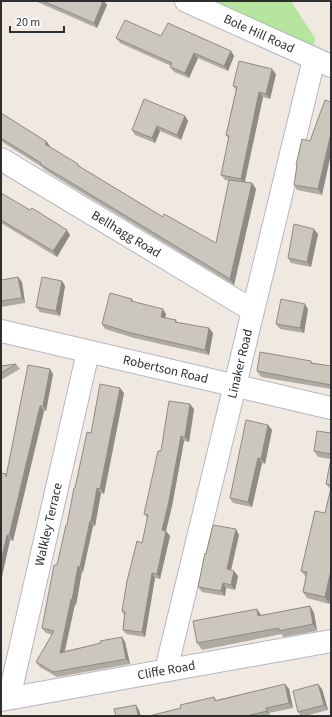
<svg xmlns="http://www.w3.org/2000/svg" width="332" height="717" font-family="'Source Sans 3',sans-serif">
	<rect width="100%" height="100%" fill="#efe9e1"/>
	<path fill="#b6e59e" d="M212,1H291L315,38L314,46Z"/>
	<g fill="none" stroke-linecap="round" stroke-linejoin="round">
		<g stroke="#b4b7c1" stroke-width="24">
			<g id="minor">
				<path id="s1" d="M186,1L331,66"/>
				<path id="s2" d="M1,159L252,310"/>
				<path id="s3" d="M1,331L331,408"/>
				<path id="s4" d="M166,670C216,466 264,262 314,59"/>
				<path id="s5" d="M9,698L88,352"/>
				<path id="s6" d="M1,700L331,641"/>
			</g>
		</g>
		<use href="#minor" stroke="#fff" stroke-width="22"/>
	</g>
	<g fill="#afaba4">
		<path d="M35,1H104L107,5L97,28Z"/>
		<path d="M161,36L231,51L234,56L228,71L198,58L189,78L174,72L170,67L171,66L120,43L116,38Z"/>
		<path d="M276,74L270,99L263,97L245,182L252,183L256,189L234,285L74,188L45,170L42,167L4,143L1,140V113L47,142L51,148L78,164L80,167L163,217L216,243L229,181L225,180L221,175L229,140L226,135L236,90L233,86Z"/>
		<path d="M185,116L188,121L181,140L160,131L155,143L135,135L132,130Z"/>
		<path d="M302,139L322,195L297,190L294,185L297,166L296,165Z"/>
		<path d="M1,193L70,235L57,257L1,223Z"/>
		<path d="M318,234L311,267L291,263L288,258Z"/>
		<path d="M18,277L22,282L25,303L1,307V280Z"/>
		<path d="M62,281L65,286L60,316L40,312L36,307Z"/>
		<path d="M132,299L134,302L166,314L165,318L176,320L177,322L213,333L209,355L134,338L105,329L102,324Z"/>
		<path d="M308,309L304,333L280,329L276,324Z"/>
		<path d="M311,361L313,363L331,366V389L261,377L257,371Z"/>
		<path d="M16,364L20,369L1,380V366Z"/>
		<path d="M53,374L46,411H44L13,541L10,540L1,581L6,475Z"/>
		<path d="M124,393L104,494L101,493L95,526H93L83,572L82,571L76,605L75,604L65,651L101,643L122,637L125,642L130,664L57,677L40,667L36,662L52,635L46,633L42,628L57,565L67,525L75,488L91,433Z"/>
		<path d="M194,409L189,442L184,441L172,506L166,531L170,536L160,579L155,578L145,637L126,634L123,630L124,615L122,611L142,543L147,518L144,514L161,451Z"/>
		<path d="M268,425L272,430L265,464L262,463L252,507L233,503L230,498Z"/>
		<path d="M331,433V596L329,604L307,598L303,592L306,577L301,571L325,513L331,490L326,484L331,459L318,457L314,451Z"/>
		<path d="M239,535L231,570L238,576L235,590L226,588L225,596L202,592L198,587L206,554Z"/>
		<path d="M310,606L314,613L317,631L283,637L282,634L202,650L197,643L262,615Z"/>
		<path d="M285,684L289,689L293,708L269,713L270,716H149L181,708L214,697L216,700Z"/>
		<path d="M322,689L328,710L305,716H301L298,712Z"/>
	</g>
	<g fill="#8e8b86">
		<path d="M103,1H104L107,5L97,28L94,23Z"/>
		<path d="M231,51L234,56L228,71L224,66Z"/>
		<path d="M194,53L198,58L189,78L185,73Z"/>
		<path d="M272,69L276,74L270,99L266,94Z"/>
		<path d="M259,92L263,97L244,184L241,179Z"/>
		<path d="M185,116L188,121L181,140L177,135Z"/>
		<path d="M157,126L160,131L155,143L152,138Z"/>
		<path d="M331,133V154L322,195L318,189Z"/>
		<path d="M47,142L51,148L45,144Z"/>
		<path d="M252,183L256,189L234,285L230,279Z"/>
		<path d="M314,229L318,234L311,267L307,262Z"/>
		<path d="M67,230L70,235L57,257L53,251Z"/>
		<path d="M18,277L22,282L25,303L22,298Z"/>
		<path d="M62,281L65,286L60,316L56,311Z"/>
		<path d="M305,304L308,309L304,333L300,328Z"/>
		<path d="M163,309L166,314L164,322L161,317Z"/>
		<path d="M209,328L213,333L209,355L205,350Z"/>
		<path d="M50,369L53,374L46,411L43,406Z"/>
		<path d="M120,388L124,393L104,494L100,489Z"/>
		<path d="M190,404L194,409L189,442L185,437Z"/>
		<path d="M40,406L44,411L13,541L9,536Z"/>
		<path d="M268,425L272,430L265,464L261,459Z"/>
		<path d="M181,436L184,441L172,506L165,535L162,530Z"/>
		<path d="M258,458L262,463L252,507L248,502Z"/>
		<path d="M97,488L101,493L95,526L91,521Z"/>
		<path d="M90,521L93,526L83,572L80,567Z"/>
		<path d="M236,529L239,535L230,574L227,569Z"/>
		<path d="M166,531L170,536L160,579L157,574Z"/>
		<path d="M7,535L10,540L1,581V561Z"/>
		<path d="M78,566L82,571L76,605L72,600Z"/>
		<path d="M331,570V596L329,604L325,597Z"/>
		<path d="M234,571L238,576L235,590L231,585Z"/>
		<path d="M152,573L155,578L145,637L142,632Z"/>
		<path d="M223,583L226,588L225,596L221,591Z"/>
		<path d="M71,599L75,604L63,658L60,653Z"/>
		<path d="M310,606L314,613L317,631L313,624Z"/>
		<path d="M257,609L261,615L263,622L258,616Z"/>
		<path d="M122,637L125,642L130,664L126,659Z"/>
		<path d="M285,684L289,689L293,708L289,703Z"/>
		<path d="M318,684L322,689L328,710L324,705Z"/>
		<path d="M136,705L139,710L141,716H138Z"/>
		<path d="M266,708L269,713L270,716L267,711Z"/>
	</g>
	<g fill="#cbc7bf" stroke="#8e8b86">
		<path d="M43,1H103L94,23Z"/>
		<path d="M125,20L161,36L168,23L231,51L224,66L194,53L185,73L170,67L172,63L116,38Z"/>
		<path d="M239,61L272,69L266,94L259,92L241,179L221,175L229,136L226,135L237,87L233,86Z"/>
		<path d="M144,99L185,116L177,135L157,126L152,138L132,130Z"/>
		<path d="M325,100L331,102V133L318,189L294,185L297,165H296L302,139L310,141Z"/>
		<path d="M1,113L47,142L45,144L78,164L77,165L163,217L164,214L216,243L229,180L252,183L230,279L70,182L40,164L41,163L1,138Z"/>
		<path d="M1,193L30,210L32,208L67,230L53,251L1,220Z"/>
		<path d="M294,224L314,229L307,262L288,258Z"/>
		<path d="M18,277L22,298L1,301V280Z"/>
		<path d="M42,277L62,281L56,311L36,307Z"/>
		<path d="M110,293L132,299L131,301L163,309L161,317L176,320L175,322L209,328L205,350L131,333L102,324Z"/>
		<path d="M281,299L305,304L300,328L276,324Z"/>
		<path d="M260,352L311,361V363L331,366V385L257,371Z"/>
		<path d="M16,364L1,373V366Z"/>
		<path d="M28,365L50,369L43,406H40L9,536L7,535L1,561V473L6,474V477Z"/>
		<path d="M100,384L120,388L100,489L97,488L91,521H90L80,567L78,566L72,600L71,599L60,653L101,643L100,641L122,637L126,659L53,672L36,662L54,631L42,628L54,565H57L66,525H67L74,488H75L87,432L91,433Z"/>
		<path d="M169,401L190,404L185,437L181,436L169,501L162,530L166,531L157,574L152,573L142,632L123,630L125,612L122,611L127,581L137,541L142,543L148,515L144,514L158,451H161Z"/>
		<path d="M246,420L268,425L261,459L258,458L248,502L230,498Z"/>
		<path d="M317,431L331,433V454L314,451Z"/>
		<path d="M331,458V485L326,484Z"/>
		<path d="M331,488V570L325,597L303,592L307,572L301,571L315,511L325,513Z"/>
		<path d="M213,525L236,529L227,569L234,571L231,585L223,583L221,591L198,587L205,553L206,554Z"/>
		<path d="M310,606L313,624L279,631V628L197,643L193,621L257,609L258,616Z"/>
		<path d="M285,684L289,703L266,708L267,711L247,716H149L181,708L180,705L214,697L215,701Z"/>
		<path d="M318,684L324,705L298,712L293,691Z"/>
		<path d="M136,705L138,716H116L114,709Z"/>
	</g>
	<g text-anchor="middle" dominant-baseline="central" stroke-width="3" stroke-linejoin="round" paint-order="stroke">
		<g font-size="13" fill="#2e2e2e" stroke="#fff">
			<text stroke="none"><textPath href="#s1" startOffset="80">Bole Hill Road</textPath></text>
			<text stroke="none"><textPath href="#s2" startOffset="146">Bellhagg Road</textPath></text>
			<text stroke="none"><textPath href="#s4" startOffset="315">Linaker Road</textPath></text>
			<text stroke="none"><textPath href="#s3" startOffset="169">Robertson Road</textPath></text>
			<text stroke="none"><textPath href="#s5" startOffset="178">Walkley Terrace</textPath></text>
			<text stroke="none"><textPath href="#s6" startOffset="168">Cliffe Road</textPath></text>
		</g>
	</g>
	<rect width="332" height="717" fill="none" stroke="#2e2e2e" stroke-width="4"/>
	<path d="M10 26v6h54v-6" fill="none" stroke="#2e2e2e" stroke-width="2"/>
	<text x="16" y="26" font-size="12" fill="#2e2e2e" stroke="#ffffff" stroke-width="3" paint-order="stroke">20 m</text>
</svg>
